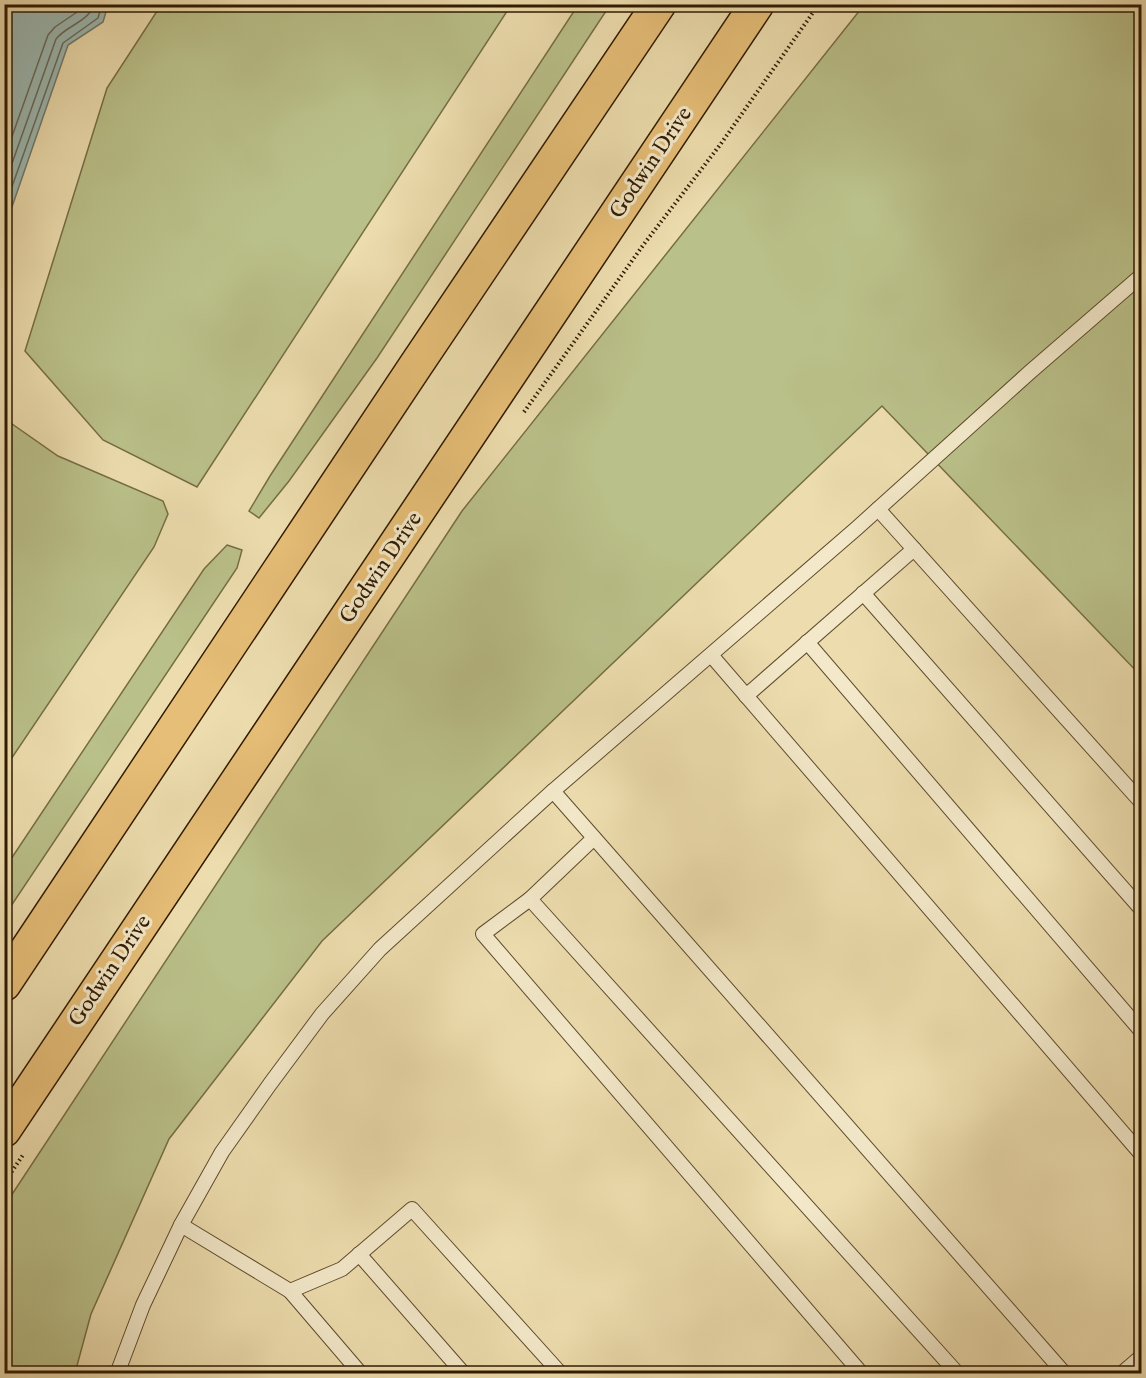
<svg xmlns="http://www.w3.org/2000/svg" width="1146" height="1378" font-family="'IM FELL English',serif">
	<rect width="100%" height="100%" fill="#edddae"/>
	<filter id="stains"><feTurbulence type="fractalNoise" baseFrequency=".00333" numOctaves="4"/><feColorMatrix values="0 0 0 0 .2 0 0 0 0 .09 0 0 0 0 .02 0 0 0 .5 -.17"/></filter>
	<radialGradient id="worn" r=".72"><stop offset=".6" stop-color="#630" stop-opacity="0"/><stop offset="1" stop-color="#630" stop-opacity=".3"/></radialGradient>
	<g fill="#bac089" stroke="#756d44" stroke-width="1.5">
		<path d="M161,5H511L197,487L103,440L25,351L107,88Z"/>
		<path d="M578,5H610L377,358L289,481L259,518L249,511L270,476Z"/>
		<path d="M864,5H1141V676L882,406L322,941L169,1139L91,1314L75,1373L5,1374V1205L462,511Z"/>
		<path d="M5,419L58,456L163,501L168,514L154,547L5,768Z"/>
		<path d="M227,545L242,550L237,568L5,915V868L204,569Z"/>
	</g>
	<path fill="#9cbab4" stroke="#717a6c" stroke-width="1.5" d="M5,4L108,5L103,22L68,45L5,227Z"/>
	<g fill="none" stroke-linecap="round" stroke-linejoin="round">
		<g stroke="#666a5a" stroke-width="1.5">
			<path d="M4,159L48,35L55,27L83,8L85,4"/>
			<path d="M4,186L56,39C67,25 89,22 94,4"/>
			<path d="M4,209L63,43L98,18L102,4"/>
		</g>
		<g stroke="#5f4b2c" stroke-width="16">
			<g id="lane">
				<path d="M878,509L1142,803"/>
				<path d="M863,593L1142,910"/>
				<path d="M807,642L1142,1032"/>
				<path d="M711,655L1142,1155"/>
				<path d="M746,696L914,549"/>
				<path d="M553,791L1065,1374"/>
				<path d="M594,838L530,899L958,1374"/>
				<path d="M530,899L483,934L862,1374"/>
				<path d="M181,1225L290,1291L342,1269L412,1209L561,1374"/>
				<path d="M359,1254L464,1374"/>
				<path d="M290,1291L361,1374"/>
				<path d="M117,1374L143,1305L181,1225L222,1152L270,1084L322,1014L380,949L553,791L857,528L1030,372L1142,275"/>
				<path d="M1121,1374L1142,1356"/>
			</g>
		</g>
		<g stroke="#301a00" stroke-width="36">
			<g id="primary">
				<path d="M4,984L416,365L659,4"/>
				<path d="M4,1130L757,4"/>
			</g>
		</g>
		<g stroke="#301a00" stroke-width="4" stroke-dasharray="1.5 3" stroke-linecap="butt">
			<path d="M524,412L644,244L720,145L819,4"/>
			<path d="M4,1183L23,1155"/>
		</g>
		<use href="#lane" stroke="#f3e9ca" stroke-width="14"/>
		<use href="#primary" stroke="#e6be77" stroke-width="33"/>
	</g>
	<g text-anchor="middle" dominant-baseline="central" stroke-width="6" stroke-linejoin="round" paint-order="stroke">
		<g font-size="22" fill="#301a00" stroke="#f3e9ca">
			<text transform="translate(651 163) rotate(-56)">Godwin Drive</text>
			<text transform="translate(381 568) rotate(-56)">Godwin Drive</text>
			<text transform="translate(110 971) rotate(-56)">Godwin Drive</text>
		</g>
	</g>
	<rect width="1146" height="1378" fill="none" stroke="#edddae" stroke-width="24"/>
	<rect x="6" y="6" width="1134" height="1366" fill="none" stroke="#301a00" stroke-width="3"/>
	<rect x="12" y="12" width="1122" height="1354" fill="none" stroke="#301a00" stroke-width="1.5"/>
	<rect width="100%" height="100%" filter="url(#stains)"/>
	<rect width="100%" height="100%" fill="url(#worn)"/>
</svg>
